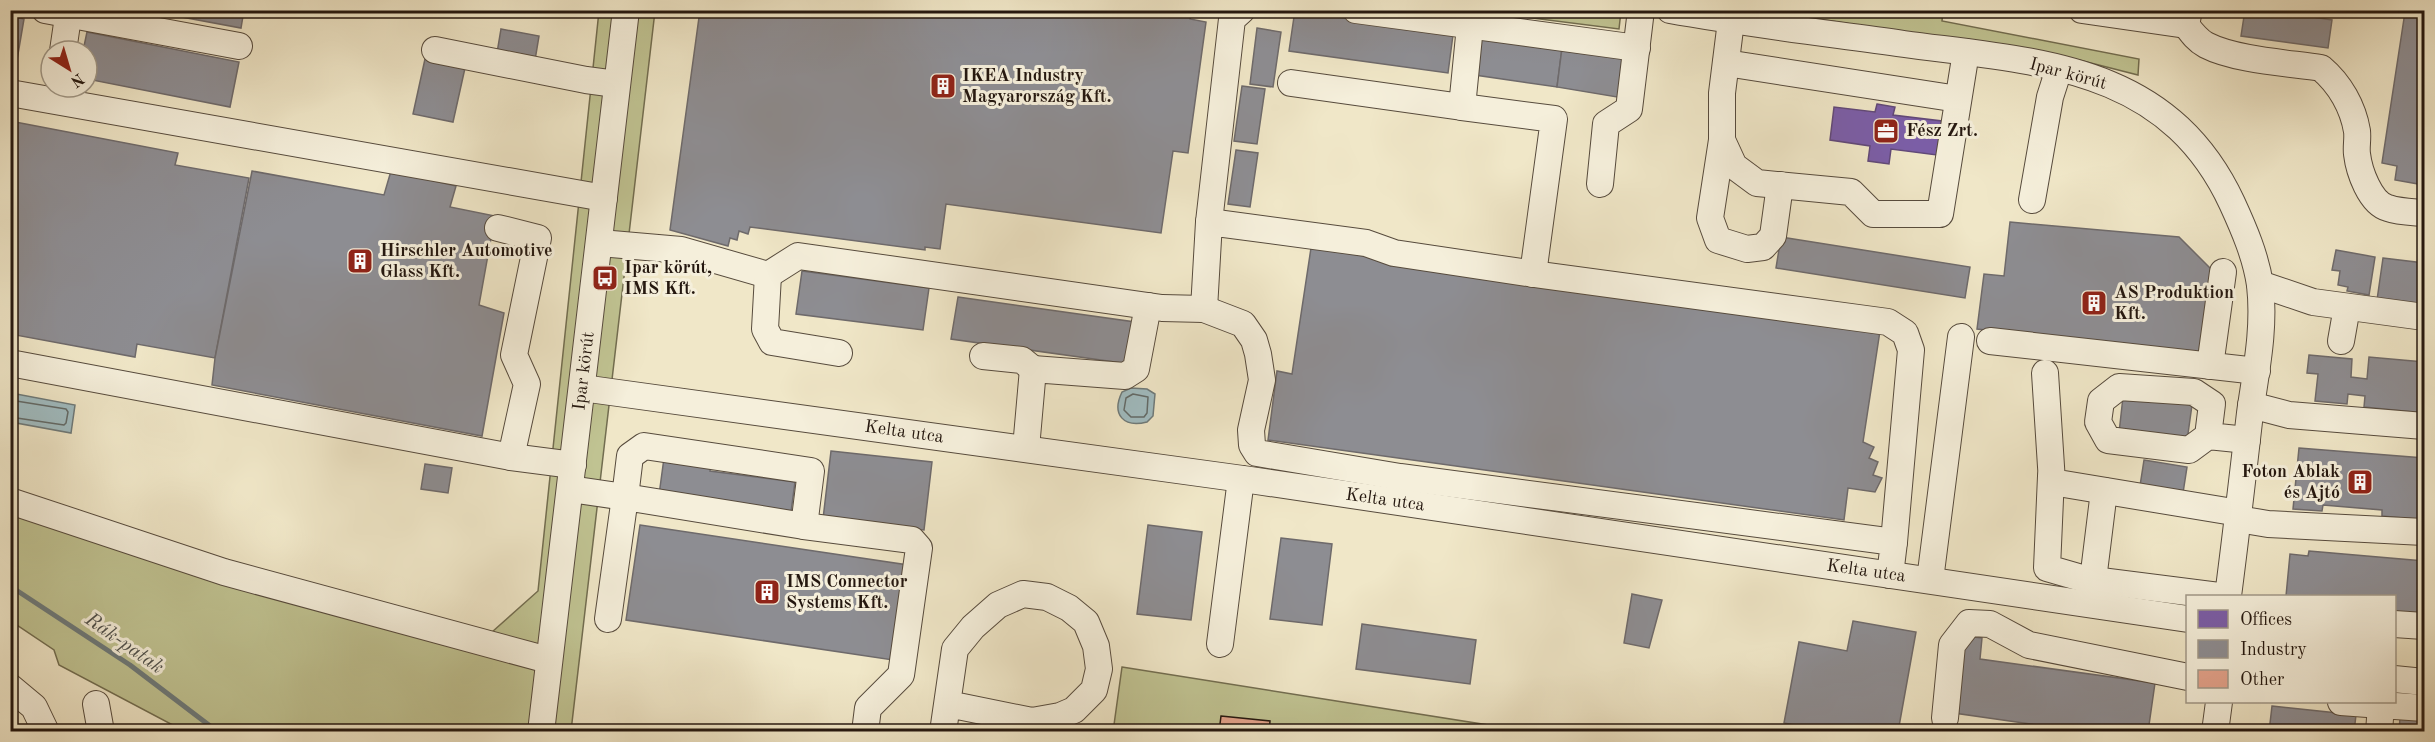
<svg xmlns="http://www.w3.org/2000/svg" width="2435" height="742" font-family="'Old Standard TT',serif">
	<rect width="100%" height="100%" fill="#f0e7c8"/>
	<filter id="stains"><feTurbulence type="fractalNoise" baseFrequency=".00333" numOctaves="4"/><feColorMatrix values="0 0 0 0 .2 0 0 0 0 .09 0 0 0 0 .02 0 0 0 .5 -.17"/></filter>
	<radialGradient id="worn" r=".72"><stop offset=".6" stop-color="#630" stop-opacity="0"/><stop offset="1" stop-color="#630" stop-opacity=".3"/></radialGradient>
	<g fill="#c0c392" stroke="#726d50" stroke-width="1.5">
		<path d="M599,11H655L571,731H184L59,665L54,650L11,621L10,495L483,640L538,591Z"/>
		<path d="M1477,11L1621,10V11L1619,29Z"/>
		<path d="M1769,11H1943L1942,21L2139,59L2138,75L2079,60Z"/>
		<path d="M1122,667L1507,728V732H1113Z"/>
	</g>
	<g fill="#a0bcc1" stroke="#6e7a7a" stroke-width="1.5">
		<path d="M1131,388L1147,389L1155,394L1153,416L1147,422C1124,428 1111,415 1122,392Z"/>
		<path d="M11,393L75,405L71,433L11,422Z"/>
	</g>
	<path fill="#7b5ea7" stroke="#614979" stroke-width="1.5" d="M1877,104L1895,107L1893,115L1942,121L1937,155L1891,149L1889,164L1868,161L1870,146L1830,140L1834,107L1875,112Z"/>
	<g fill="#8d8d92" stroke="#6e6a6b" stroke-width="1.5">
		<path d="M144,10H244L241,28Z"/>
		<path d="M700,10H1167L1191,14L1190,19L1206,22L1188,153L1173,151L1161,233L946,204L940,249L925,247V250L750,227L748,234L739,231L737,240L730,238L728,246L670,230Z"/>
		<path d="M1295,10L1453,35L1448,73L1289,51Z"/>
		<path d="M2245,10H2268L2332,20L2328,48L2241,36Z"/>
		<path d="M2405,12L2424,14V185L2395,180L2397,166L2382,163Z"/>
		<path d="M10,16L24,19L16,66L10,65Z"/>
		<path d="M1257,28L1281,32L1273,87L1250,84Z"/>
		<path d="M501,29L539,36L535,60L497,53Z"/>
		<path d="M87,32L239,62L230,107L87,79V51H83Z"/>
		<path d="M1481,36L1562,48L1557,87L1475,75Z"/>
		<path d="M1562,48L1628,58L1623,98L1557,87Z"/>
		<path d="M425,59L465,68L453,122L413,114Z"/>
		<path d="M1242,86L1265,89L1257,144L1234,141Z"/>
		<path d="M10,121L178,153L175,165L249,178L215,358L137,344L135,357L10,334Z"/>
		<path d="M1236,150L1258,153L1250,207L1228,204Z"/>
		<path d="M252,171L384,195L391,171L456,186L450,207L495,216L479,305L504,313L482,436L212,385L215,358Z"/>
		<path d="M2010,222L2179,237L2212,270L2202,355L1977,329L1984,274L2004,276Z"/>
		<path d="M1781,237L1970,267L1965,298L1776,268Z"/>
		<path d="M1311,248L1880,331L1863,442L1874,447L1869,458L1878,462L1873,475L1882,478L1875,492L1848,488L1844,520L1268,440L1277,371L1292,374Z"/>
		<path d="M2336,250L2375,257L2369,295L2347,291L2348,287L2338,285L2340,271L2332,270Z"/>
		<path d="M2383,258L2424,263V306L2377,300Z"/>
		<path d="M802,271L929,288L923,330L796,314Z"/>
		<path d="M958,297L1135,322L1129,364L951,339Z"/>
		<path d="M2309,355L2352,359L2351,377L2367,379L2369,357L2424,362V413L2364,407L2365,396L2348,394L2347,404L2315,401L2318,374L2307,373Z"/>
		<path d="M2123,397L2192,405L2187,441L2119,433Z"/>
		<path d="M2299,448L2424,458V520L2382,516V510L2323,505L2322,511L2293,509Z"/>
		<path d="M831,451L932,462L924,530L823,519Z"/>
		<path d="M664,458L711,464L710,471L795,482L791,512L659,495Z"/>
		<path d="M2144,460L2187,467L2183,493L2140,486Z"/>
		<path d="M425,464L452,468L448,493L421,489Z"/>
		<path d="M640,525L908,565L893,660L626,620Z"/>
		<path d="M1148,525L1202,532L1191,620L1137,614Z"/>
		<path d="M1281,538L1332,544L1322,625L1270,619Z"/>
		<path d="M2309,551L2424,561V614L2394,615V596H2286L2290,554L2308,556Z"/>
		<path d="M1632,594L1662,600L1649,648L1624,643Z"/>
		<path d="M1853,621L1916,632L1898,732H1831L1784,723L1799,642L1847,651Z"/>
		<path d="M1362,624L1476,640L1470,684L1356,669Z"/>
		<path d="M1965,636L1982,638L1980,659L2155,683L2148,732H2086L1954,713Z"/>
		<path d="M2272,706L2356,715L2354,732H2269Z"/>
		<path d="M2400,718L2424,719V732H2399Z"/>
	</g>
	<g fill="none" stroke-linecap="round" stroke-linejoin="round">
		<g stroke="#626a68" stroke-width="1.5">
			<path d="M1133,394L1148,397L1147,413L1144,417H1131L1124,410L1126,398Z"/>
			<path d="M10,400L66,409L68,412L66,423L64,425L10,417"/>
		</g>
		<path stroke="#6e7a7a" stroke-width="5" d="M10,586L130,665L218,732"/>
	</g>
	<path fill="#e4a38c" stroke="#24170f" stroke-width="1.5" d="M1221,716L1270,721L1269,732H1219Z"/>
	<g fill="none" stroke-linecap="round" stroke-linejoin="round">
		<g stroke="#574b3d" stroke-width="28">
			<g id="minor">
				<path d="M45,10L239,46"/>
				<path d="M1356,10L1637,48"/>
				<path d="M1670,10C1748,24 1826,33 1904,44C2037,62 2167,64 2232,203C2244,229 2256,257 2260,285C2265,329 2256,370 2250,413C2243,474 2236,535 2228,596"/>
				<path d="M2082,10L2186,25"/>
				<path d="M2189,10L2186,25C2192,33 2197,40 2206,45C2235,60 2288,63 2321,68C2340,84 2353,107 2357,131C2358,139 2356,147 2357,154C2359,171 2370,203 2388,208C2399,212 2413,212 2424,213"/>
				<path d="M1731,21L1722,93V140L1734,166L1757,183L1851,192L1873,214H1940L1966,52"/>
				<path d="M435,50L586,80L616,84"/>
				<path d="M63,51L69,10"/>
				<path d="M1726,63L1958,99"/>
				<path d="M1291,83L1462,107L1470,26"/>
				<path d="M10,93L604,198"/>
				<path d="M1462,107L1554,119L1533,274"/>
				<path d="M1722,140L1710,218L1718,240L1747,249L1763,247L1773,236L1780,185"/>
				<path d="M1600,184L1606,124L1629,109L1641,10"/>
				<path d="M2032,200L2050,97L2059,69"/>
				<path d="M1209,222L1232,19L1242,10"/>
				<path d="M498,228L538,238L514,355L527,384L511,457"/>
				<path d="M600,243L681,250L768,275L798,256L1162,308L1204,309L1243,324L1254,340L1258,354L1262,380L1251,430L1252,445L1257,453L1400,477L1894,542L1890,575"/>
				<path d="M768,275L765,329L772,342L839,353"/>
				<path d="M2260,284L2313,302L2424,317"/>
				<path d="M1204,309L1209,222L1366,243L1394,253L1541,275L1888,322L1905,333L1911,350L1894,542"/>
				<path d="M1990,341L2257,371"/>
				<path d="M2341,341L2347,307"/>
				<path d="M983,356L1022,360L1033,369"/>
				<path d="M10,363L511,457L573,465"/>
				<path d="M2210,366L2223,272"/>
				<path d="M2045,373L2052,482L2239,513"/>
				<path d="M582,388L1250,480L2188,619"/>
				<path d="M2251,405L2289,415L2424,426"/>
				<path d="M2208,436L2212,404L2194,392L2119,387L2101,401L2098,422L2108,440L2189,450L2208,436L2247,440"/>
				<path d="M1026,448L1033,369L1125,376L1136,369L1148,306"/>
				<path d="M2051,476L2047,568L2085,579L2219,596"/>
				<path d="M570,489L625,497L630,456L644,446L811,471L804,526"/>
				<path d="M10,501L224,572L548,660"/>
				<path d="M2238,519L2268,524L2424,532"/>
				<path d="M1930,580L1961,337"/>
				<path d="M2093,580L2104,491"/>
				<path d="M608,619L625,497L804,526L912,540L919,548L901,675L868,708L865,732"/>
				<path d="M2394,624L2424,626"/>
				<path d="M1220,644L1241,479"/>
				<path d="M2394,679L2424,682"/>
				<path d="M10,687L34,707L46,732"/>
				<path d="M2341,702L2381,705L2382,702"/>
				<path d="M96,704L101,732"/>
				<path d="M1945,718L1952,645L1969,623L1990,624L2029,645L2188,677"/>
				<path d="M541,732L626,10"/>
				<path d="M943,732L955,649L973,627L998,605L1023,594L1047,597L1069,608L1086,622L1096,646L1099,669L1094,690L1074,710L1060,716L1032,721L948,704"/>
				<path d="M2215,732L2219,702"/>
				<path d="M2379,732L2381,705L2424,708"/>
			</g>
		</g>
		<use href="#minor" stroke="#f5efdb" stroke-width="26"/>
	</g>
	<defs>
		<g id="building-square" transform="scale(1.35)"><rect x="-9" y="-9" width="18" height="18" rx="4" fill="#8f2418" stroke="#f5efdb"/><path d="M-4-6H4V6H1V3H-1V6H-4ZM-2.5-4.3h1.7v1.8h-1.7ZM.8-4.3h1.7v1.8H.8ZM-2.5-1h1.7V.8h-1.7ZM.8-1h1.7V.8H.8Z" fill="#fff"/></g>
		<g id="office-square" transform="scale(1.35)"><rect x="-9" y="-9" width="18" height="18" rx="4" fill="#8f2418" stroke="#f5efdb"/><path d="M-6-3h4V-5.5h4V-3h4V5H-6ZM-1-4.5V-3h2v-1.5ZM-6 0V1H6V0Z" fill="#fff"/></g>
		<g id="bus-square" transform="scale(1.35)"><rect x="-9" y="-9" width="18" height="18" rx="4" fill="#8f2418" stroke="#f5efdb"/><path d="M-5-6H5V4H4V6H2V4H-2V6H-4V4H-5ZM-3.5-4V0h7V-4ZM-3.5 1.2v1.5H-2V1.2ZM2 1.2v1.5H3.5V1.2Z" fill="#fff"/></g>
	</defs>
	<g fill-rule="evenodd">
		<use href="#building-square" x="943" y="86"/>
		<use href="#office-square" x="1886" y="131"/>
		<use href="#building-square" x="360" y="261"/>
		<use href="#bus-square" x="605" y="278"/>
		<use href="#building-square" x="2094" y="303"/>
		<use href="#building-square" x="2360" y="482"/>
		<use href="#building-square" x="767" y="592"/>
	</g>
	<g text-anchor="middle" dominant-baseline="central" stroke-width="6" stroke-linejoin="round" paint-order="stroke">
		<g font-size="18" fill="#24170f" stroke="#f5efdb">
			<text transform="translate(2068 74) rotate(15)">Ipar körút</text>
			<text transform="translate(584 371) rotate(-83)">Ipar körút</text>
			<text transform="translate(904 432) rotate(8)">Kelta utca</text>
			<text transform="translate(1385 500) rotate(8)">Kelta utca</text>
			<text transform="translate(1866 571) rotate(8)">Kelta utca</text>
		</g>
		<g font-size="18" font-weight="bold" fill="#24170f" stroke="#f5efdb" text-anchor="start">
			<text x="962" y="76">IKEA Industry<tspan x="962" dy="21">Magyarország Kft.</tspan></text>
			<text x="1906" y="131">Fész Zrt.</text>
			<text x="380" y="251">Hirschler Automotive<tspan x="380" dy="21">Glass Kft.</tspan></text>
			<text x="624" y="268">Ipar körút,<tspan x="624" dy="21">IMS Kft.</tspan></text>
			<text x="2114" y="293">AS Produktion<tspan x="2114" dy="21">Kft.</tspan></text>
			<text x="2340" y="472" text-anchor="end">Foton Ablak<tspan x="2340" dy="21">és Ajtó</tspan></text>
			<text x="786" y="582">IMS Connector<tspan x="786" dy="21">Systems Kft.</tspan></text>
		</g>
		<g font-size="20" font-style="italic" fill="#4f514d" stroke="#f5efdb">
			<text transform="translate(124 644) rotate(35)">Rák-patak</text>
		</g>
	</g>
	<rect width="2435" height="742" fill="none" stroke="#f0e7c8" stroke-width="36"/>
	<rect x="12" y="12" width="2411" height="718" fill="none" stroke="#24170f" stroke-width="3"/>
	<rect x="18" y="18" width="2399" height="706" fill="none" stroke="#24170f" stroke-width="1.5"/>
	<rect x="2186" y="595" width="210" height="108" fill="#f5efdb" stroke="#a19989" stroke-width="1.5"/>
	<rect x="2198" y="610" width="30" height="18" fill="#7b5ea7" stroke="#a19989" stroke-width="1.5"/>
	<text x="2240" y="625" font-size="18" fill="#24170f">Offices</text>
	<rect x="2198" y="640" width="30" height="18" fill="#8d8d92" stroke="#a19989" stroke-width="1.5"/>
	<text x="2240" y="655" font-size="18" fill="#24170f">Industry</text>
	<rect x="2198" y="670" width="30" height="18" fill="#e4a38c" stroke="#a19989" stroke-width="1.5"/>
	<text x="2240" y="685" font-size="18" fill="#24170f">Other</text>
	<g transform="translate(69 69) rotate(143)"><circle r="28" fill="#f5efdb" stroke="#a19989" stroke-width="1.5"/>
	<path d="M0-4.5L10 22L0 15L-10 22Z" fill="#8f2418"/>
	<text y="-9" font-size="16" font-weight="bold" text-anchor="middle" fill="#24170f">N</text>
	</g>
	<rect width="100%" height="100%" filter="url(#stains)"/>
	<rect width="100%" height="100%" fill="url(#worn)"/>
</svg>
